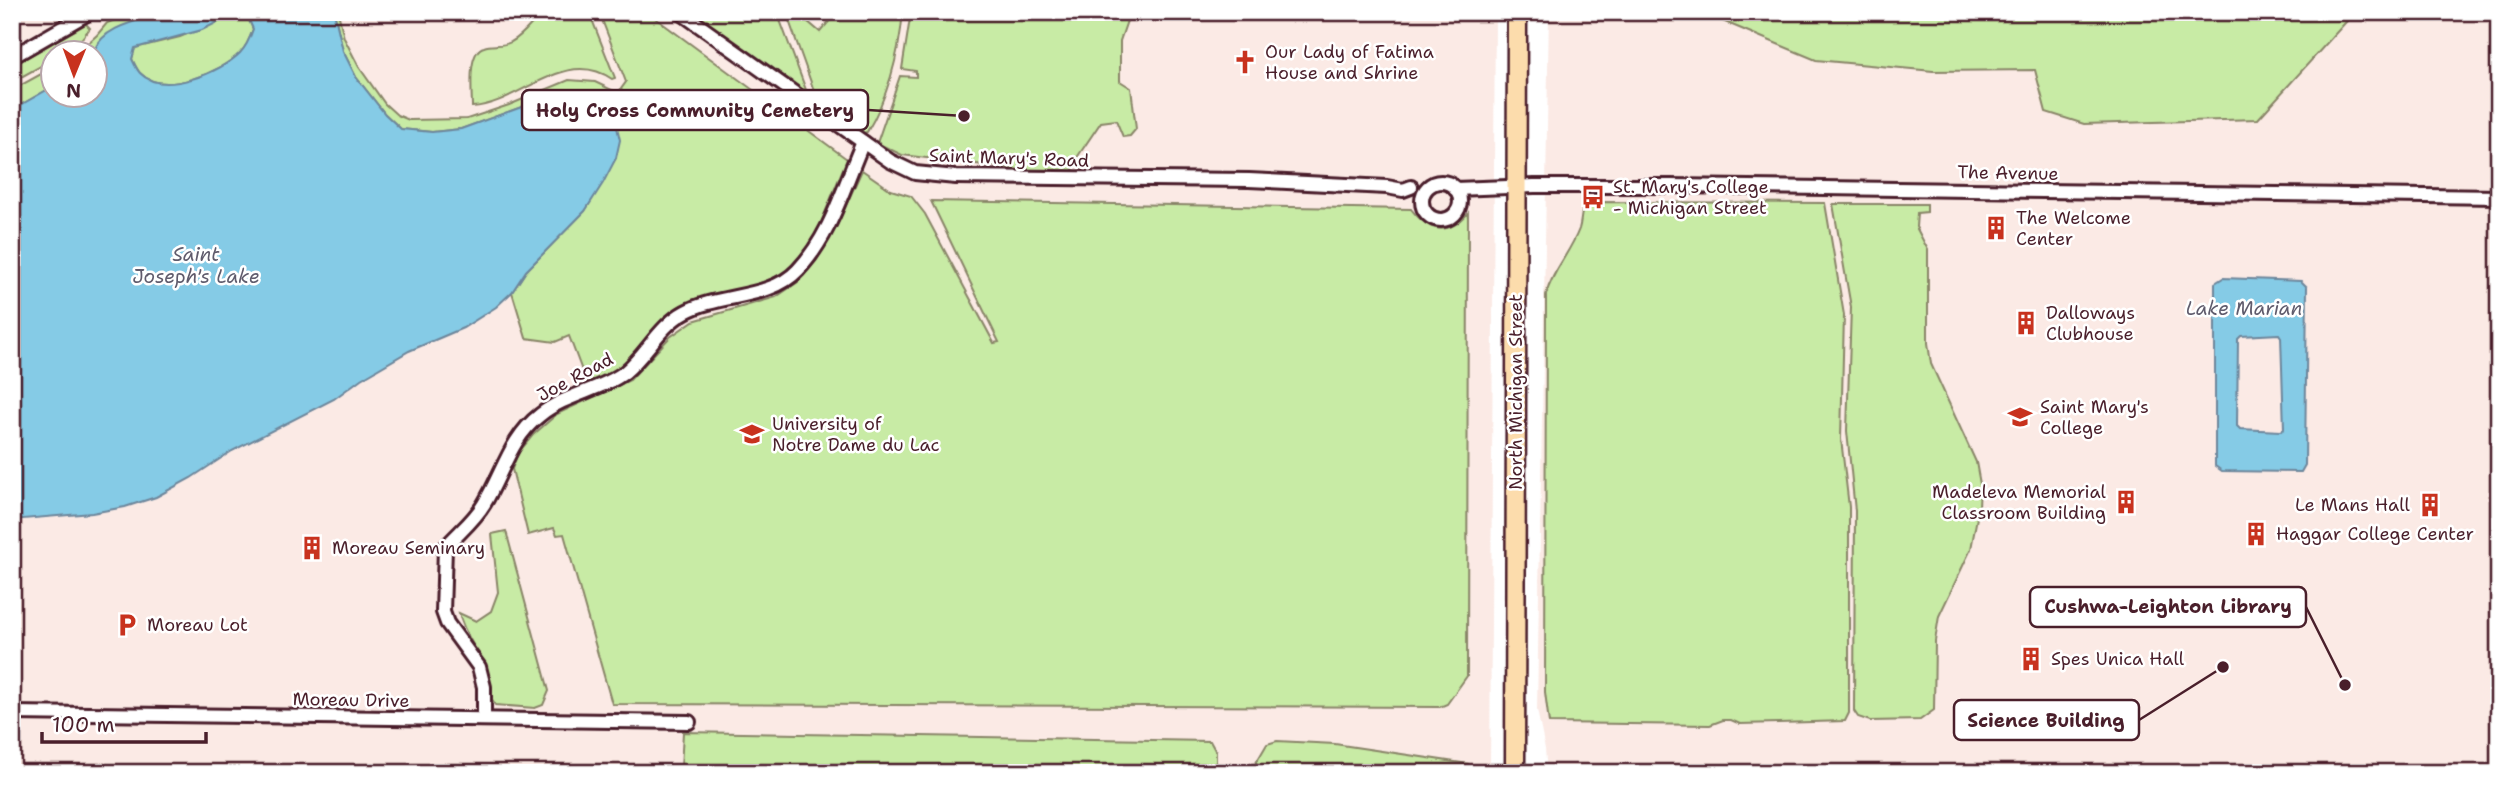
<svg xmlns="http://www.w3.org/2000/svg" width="2511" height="785" font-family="'Shantell Sans',sans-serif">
	<rect width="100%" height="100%" fill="#fff"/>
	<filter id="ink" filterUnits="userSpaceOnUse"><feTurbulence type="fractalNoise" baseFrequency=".0143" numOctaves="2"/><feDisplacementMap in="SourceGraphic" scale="14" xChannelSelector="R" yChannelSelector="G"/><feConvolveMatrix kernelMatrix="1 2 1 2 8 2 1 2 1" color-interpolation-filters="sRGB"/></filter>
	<g filter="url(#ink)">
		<g fill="#fbeae5" fill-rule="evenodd">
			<path d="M12,12H1495L1490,773H12ZM52,52H94V94H52Z"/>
			<path d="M1549,12H1701L1816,60L1933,71L2035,70L2258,119L2355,12H2438L2499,20V773H1547L1545,749L1537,710Z"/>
		</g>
		<g fill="#c8eba5" stroke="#898568" stroke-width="2">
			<path d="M136,12H165C135,24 113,25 93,52H78L97,35L107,23Z"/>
			<path d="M334,12H338L344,38L359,67L385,104L397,115L409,120L467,119L509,105L569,80L595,82L618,93L626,82L599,12H647L847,159L816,235L788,272L755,285L717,294L680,306L664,318L632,358L610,376L587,384L569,336L555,342L526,338L512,292L526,271L585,211L616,158L595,96L579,92L560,93L461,129L432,132L401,129L385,114L356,77L343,51Z"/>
			<path d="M543,12H589L615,78L612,79C565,46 520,104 472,107C472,92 467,51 484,47C493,44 502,47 511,42C523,36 533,21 543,12Z"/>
			<path d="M689,12H777L806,90L803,93Z"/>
			<path d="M786,12H802L800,15L820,32L837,12H903C899,55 889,95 867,132L860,134L818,102Z"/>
			<path d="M911,12H1130L1120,41V81L1131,88L1136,129L1130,136L1123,137L1116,120L1101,122L1074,162L1073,171L1012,170L1009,168L902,155L877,143L900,76L916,77V71L902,69Z"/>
			<path d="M1701,12H2355L2258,119L2084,124L2046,112L2035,70L1933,71L1816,60Z"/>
			<path d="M236,13L249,20L253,29C250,38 247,46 240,53C221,72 163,97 140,73C137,70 134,63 132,59L135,48L180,37Z"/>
			<path d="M86,24L90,28C77,44 75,52 52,52V60L12,82V66Z"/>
			<path d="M52,68V87L12,110V90Z"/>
			<path d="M862,170L891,190L911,196L925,214L994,343L999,342L931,201L1411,209C1429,232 1447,237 1468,213L1467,676L1447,704L1440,707L612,704L564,534L557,535L554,528L528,535L512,469L518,453L533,435L557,414L630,380L670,337L693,321L776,297L798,282L817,260L838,223Z"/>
			<path d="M1586,202L1825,203L1844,315L1841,439L1849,507V713L1845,721L1740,724L1731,720H1723L1710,725L1549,723L1545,692L1546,295C1552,271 1570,253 1579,229C1582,220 1580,211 1586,202Z"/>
			<path d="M1833,204H1927V212L1917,213L1916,227L1928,250V343L1931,364L1976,462L1980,484L1979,507L1971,549L1939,616L1935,641L1934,710L1920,720L1870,721L1858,717L1854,711L1855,511L1847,431L1851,307Z"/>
			<path d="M506,531L549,691L543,705L535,708L495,705C488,696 489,681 485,669C478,649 464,635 459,613L476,621L491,611L498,592L492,534Z"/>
			<path d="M683,732L1210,741L1216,752V773H833L823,767L681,768Z"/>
			<path d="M1277,741L1335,744L1468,764L1473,773H1250L1267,744Z"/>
		</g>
		<g fill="#85cbe6" stroke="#6d869b" stroke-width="2" fill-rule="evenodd">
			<path d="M165,12H289L300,16L304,12H334L343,51L356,77L385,114L401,129L432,132L461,129L560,93L579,92L595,96L608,105L617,127L620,140L616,158L603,183L585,211L526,271L512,292L496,307L463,328L409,351L361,379L334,399L232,451L191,478L156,497L125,507L92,513L12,520V110L52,87V94H94C94,84 92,58 94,51C103,25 143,20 165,12ZM236,13L249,20L253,29C250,38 247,46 240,53C221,72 163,97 140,73C137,70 134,63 132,59L135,48L202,30Z"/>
			<path d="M2223,278L2301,281L2307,287L2305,465L2301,472L2222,471L2215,466V283ZM2279,334L2281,337L2284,429L2281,431L2240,429L2237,426L2238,339L2241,336Z"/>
		</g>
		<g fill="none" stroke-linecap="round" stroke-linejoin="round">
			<g stroke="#4a1f2b" stroke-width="18">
				<g id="street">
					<path d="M680,12L890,161L915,173L956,177L1249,180L1387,187L1403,190L1411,187"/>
					<path d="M12,57L90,12"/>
					<circle cx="1441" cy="201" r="19"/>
					<path d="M1455,189L1534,186H1670L2499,197"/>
					<path d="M12,713L689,722"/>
					<path d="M484,719V687L479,667L447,623L443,612L445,548C458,533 474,521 484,504C503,473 510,438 540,415C566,394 602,390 625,372C647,354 659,326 685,312C720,293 770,300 798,270C832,234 844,185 863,142"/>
				</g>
			</g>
			<g stroke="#4a1f2b" stroke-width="23">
				<path id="primary" d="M1515,773L1517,12"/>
			</g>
			<use href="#street" stroke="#fff" stroke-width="12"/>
			<use href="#primary" stroke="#fcdcac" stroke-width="18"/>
		</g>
	</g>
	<defs>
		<g id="church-bare" transform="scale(1.89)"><path d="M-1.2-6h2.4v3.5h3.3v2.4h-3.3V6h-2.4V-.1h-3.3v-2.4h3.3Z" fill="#c8321e" stroke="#fff" stroke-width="2.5" paint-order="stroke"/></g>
		<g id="bus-bare" transform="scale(1.89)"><path d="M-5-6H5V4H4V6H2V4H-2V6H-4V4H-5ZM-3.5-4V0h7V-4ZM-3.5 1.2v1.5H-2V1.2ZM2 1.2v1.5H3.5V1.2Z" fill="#c8321e" stroke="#fff" stroke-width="2.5" paint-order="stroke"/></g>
		<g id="building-bare" transform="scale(1.89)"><path d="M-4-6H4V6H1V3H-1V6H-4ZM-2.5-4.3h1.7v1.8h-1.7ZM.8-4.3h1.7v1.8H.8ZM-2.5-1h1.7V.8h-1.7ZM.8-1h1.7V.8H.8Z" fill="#c8321e" stroke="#fff" stroke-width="2.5" paint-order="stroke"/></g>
		<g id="university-bare" transform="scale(1.89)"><path d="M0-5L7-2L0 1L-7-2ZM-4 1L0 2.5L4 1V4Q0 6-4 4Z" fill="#c8321e" stroke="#fff" stroke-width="2.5" paint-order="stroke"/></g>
		<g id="parking-bare" transform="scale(1.89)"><path d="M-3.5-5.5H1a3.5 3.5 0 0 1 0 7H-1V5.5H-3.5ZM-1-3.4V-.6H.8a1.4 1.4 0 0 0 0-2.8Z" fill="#c8321e" stroke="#fff" stroke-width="2.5" paint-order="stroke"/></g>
	</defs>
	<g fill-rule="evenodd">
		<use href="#church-bare" x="1245" y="62"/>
		<use href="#bus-bare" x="1593" y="197"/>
		<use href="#building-bare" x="1996" y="228"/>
		<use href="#building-bare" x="2026" y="323"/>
		<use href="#university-bare" x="2020" y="417"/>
		<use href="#university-bare" x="752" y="434"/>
		<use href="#building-bare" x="2126" y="502"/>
		<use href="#building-bare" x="2430" y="505"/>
		<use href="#building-bare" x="2256" y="534"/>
		<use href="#building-bare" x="312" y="548"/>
		<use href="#parking-bare" x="127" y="625"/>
		<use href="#building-bare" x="2031" y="659"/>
	</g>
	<g text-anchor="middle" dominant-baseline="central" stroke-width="5" stroke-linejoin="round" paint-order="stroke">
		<g font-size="18" fill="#4a1f2b" stroke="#fff" text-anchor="start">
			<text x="1265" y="52">Our Lady of Fatima<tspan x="1265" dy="21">House and Shrine</tspan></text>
			<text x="1613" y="187">St. Mary's College<tspan x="1613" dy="21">- Michigan Street</tspan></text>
			<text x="2016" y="218">The Welcome<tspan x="2016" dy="21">Center</tspan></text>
			<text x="2046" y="313">Dalloways<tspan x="2046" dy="21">Clubhouse</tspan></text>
			<text x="2040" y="407">Saint Mary's<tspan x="2040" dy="21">College</tspan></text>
			<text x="772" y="424">University of<tspan x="772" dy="21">Notre Dame du Lac</tspan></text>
			<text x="2106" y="492" text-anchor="end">Madeleva Memorial<tspan x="2106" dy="21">Classroom Building</tspan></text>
			<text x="2410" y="505" text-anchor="end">Le Mans Hall</text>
			<text x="2276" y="534">Haggar College Center</text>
			<text x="332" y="548">Moreau Seminary</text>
			<text x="147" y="625">Moreau Lot</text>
			<text x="2051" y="659">Spes Unica Hall</text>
		</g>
		<g font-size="18" fill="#4a1f2b" stroke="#fff">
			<text transform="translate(1009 158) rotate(2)">Saint Mary's Road</text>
			<text transform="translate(2008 173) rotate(1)">The Avenue</text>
			<text transform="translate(575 377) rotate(-28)">Joe Road</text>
			<text transform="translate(1516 392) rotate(-90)">North Michigan Street</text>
			<text transform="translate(351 700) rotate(1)">Moreau Drive</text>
		</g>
		<g font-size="19" font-style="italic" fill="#5f5b6c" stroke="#fff">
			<text x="196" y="254">Saint<tspan x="196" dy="22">Joseph's Lake</tspan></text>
			<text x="2244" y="308">Lake Marian</text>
		</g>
	</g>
	<path fill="none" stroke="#4a1f2b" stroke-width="2.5" d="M964 116L868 110M2345 685L2306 607M2223 667L2139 720"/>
	<g fill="#4a1f2b" stroke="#fff" stroke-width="2.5">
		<circle cx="964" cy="116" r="7"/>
		<circle cx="2345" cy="685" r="7"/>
		<circle cx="2223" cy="667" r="7"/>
	</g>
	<g fill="#fff" stroke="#4a1f2b" stroke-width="2.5">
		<rect x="522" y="90" width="346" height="40" rx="7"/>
		<rect x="2030" y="587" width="276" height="40" rx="7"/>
		<rect x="1954" y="700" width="185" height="40" rx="7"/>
	</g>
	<g font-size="19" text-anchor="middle" font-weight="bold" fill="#4a1f2b">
		<text x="695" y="117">Holy Cross Community Cemetery</text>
		<text x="2168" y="613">Cushwa-Leighton Library</text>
		<text x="2046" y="727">Science Building</text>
	</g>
	<rect width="2511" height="785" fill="none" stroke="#fff" stroke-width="42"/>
	<rect x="21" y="21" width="2469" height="743" fill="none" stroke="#4a1f2b" stroke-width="2.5" filter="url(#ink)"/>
	<g transform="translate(74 74) rotate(181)"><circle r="33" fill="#ffffff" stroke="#b7a5aa" stroke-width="2"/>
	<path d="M0-5L12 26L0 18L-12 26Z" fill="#c8321e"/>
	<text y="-10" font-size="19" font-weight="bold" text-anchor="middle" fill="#4a1f2b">N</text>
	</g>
	<path d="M42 732v10h164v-10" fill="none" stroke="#4a1f2b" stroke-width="3.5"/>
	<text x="52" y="732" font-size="21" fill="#4a1f2b" stroke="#ffffff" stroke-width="5" paint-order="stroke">100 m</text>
</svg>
